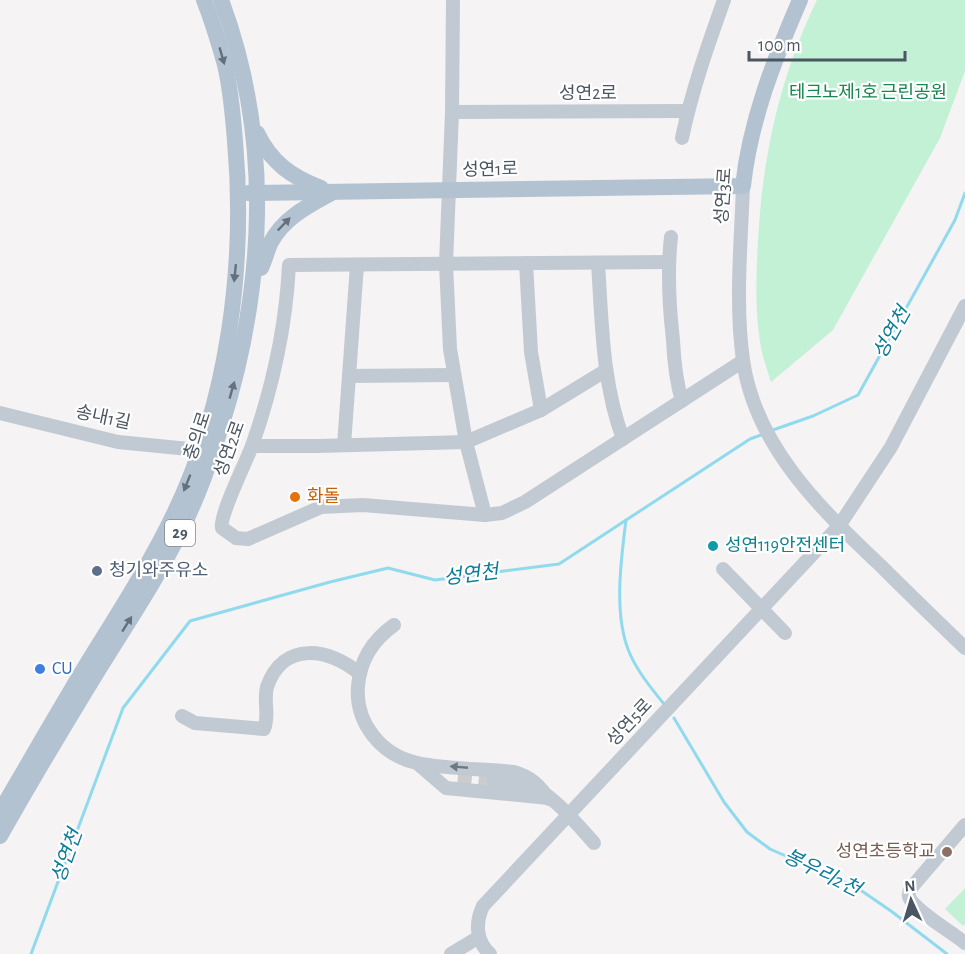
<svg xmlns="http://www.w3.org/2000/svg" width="965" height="954" font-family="'Alegreya Sans','Noto Sans KR',sans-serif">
	<rect width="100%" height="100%" fill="#f5f3f3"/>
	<g fill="#c3f1d5">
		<path d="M817,0H965V71L940,138L833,330L771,382C767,369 762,356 760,342C755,309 756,276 758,242C762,158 780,76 817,0Z"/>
		<path d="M965,888V924L963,926L945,909Z"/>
	</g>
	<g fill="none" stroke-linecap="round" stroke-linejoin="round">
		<g stroke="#90daee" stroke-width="3">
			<path d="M770,431L813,416L858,395L955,220L965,193"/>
			<path d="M626,520C621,560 613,616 630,654C638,672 651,688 664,704"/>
			<path d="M674,718L724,802L747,832L770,849L856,887L891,911L947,954"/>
			<path d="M31,954L123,708L190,621L330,582L388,568L435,580L559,564L750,439L764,434"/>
		</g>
		<path stroke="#caccce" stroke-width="14" stroke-dasharray="14 7" stroke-linecap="butt" d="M458,776L494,780"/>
		<g stroke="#c1cad2" stroke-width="14">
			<path d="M453,0L452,112L446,264L450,349L466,442L485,515"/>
			<path d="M452,112L688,111"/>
			<path d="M682,138C692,90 708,45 724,0"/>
			<path d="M743,186C741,244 735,303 743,360C755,446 820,508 880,565C908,593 937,621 965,648"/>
			<path d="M671,237C667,272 669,305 673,340C674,361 676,381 682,401"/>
			<path d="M668,262L289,265C286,326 272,389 252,446C246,462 219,516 222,528L236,538L248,539L321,507L363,505L485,515L502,513L525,502L743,361"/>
			<path d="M526,263L531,352L541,410"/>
			<path d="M598,263C602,323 602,382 623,439"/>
			<path d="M349,376L453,375"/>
			<path d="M0,413L118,442L199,450"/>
			<path d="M344,445L357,265"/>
			<path d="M252,446H318L466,442L541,410L605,371"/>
			<path d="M723,569L785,633"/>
			<path d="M394,625C373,640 360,660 358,686C355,723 381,755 417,763C446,769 484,769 514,772C531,777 539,785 549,799"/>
			<path d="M182,716L195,723L264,729C270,714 263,702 267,687C283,640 330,648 360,674"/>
			<path d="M417,763L446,788L549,798"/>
			<path d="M494,780C504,781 514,781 523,783C550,790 576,823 594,843"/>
			<path d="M965,825L911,888C909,891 908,893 909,897C914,910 953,933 965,943"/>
			<path d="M451,954L479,937"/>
			<path d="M490,954C476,941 475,923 483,906L839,526L891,447L965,306"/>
		</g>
		<g stroke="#b3c2d1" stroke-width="16">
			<path d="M257,133C271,162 291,177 321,188"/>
			<path d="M248,193L743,186C750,121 774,60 800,0"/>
			<path d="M261,268C265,260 267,250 271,242C284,217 310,205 333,192"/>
			<path d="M0,812C30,761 59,710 90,659C119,612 150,564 174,514C228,402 246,265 235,141C233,116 231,90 225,65C219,43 212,21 204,0"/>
			<path d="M0,836C31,781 64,726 97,672C126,625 158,578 182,528C199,495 210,461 221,427C265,288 273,138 221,0"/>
		</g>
	</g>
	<defs><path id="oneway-solid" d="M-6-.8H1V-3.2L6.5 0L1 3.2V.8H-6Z" transform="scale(1.5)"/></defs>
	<g fill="#64717d">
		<use href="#oneway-solid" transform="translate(222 56) rotate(74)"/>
		<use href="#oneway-solid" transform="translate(284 224) rotate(-46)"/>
		<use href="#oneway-solid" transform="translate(235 273) rotate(96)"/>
		<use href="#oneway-solid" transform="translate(232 390) rotate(-74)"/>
		<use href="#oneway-solid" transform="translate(187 483) rotate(112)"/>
		<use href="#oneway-solid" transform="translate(127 624) rotate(-58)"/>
	</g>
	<use fill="#6e7983" href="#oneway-solid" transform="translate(459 767) rotate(-175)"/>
	<circle fill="#e8710a" stroke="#fff" stroke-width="2" cx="295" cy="497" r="6"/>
	<circle fill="#0f9aa8" stroke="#fff" stroke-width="2" cx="713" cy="546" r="6"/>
	<circle fill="#5c6f8a" stroke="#fff" stroke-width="2" cx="97" cy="571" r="6"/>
	<circle fill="#3f7fe0" stroke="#fff" stroke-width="2" cx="40" cy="669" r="6"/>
	<circle fill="#8d6e63" stroke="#fff" stroke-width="2" cx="947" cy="852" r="6"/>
	<g text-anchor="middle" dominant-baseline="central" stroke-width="4.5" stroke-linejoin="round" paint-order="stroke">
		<rect fill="#fff" stroke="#808990" stroke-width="1.5" x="165" y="520" width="30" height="26" rx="4.5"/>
		<g font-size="16" font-weight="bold" fill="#4a5661">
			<text x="180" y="533">29</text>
		</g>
		<g font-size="18" fill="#17864f" stroke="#fff">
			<text x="868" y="93">테크노제1호 근린공원</text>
		</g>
		<g font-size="18" fill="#4a5661" stroke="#fff">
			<text x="588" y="94">성연2로</text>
			<text transform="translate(490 170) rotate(-1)">성연1로</text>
			<text transform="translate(724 196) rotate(-86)">성연3로</text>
			<text transform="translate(103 418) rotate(12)">송내1길</text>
			<text transform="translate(198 436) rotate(-72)">충의로</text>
			<text transform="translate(230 449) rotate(-70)">성연2로</text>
			<text transform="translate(630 723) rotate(-47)">성연5로</text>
		</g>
		<g font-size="18" fill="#c56008" stroke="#fff" text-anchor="start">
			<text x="307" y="497">화돌</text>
		</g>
		<g font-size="18" fill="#0d838f" stroke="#fff" text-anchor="start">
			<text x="725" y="546">성연119안전센터</text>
		</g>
		<g font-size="18" fill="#4e5e75" stroke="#fff" text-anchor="start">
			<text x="109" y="571">청기와주유소</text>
		</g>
		<g font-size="18" fill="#366cbe" stroke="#fff" text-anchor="start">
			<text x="52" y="669">CU</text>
		</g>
		<g font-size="18" fill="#785e54" stroke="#fff" text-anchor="end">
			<text x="935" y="852">성연초등학교</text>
		</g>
		<g font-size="20" font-style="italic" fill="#0c7c9b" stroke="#fff">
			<text transform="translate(892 333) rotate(-61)">성연천</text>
			<text transform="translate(471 575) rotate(-7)">성연천</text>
			<text transform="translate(67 856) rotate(-70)">성연천</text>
			<text transform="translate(822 873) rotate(26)">봉우리2천</text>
		</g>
	</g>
	<g transform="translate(911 900) rotate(356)" stroke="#ffffff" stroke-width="4.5" paint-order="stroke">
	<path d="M0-4.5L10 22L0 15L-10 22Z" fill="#4a5661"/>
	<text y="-9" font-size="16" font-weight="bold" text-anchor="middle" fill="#4a5661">N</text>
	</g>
	<path d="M749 51v9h156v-9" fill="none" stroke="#4a5661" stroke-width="3"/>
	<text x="758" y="51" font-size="18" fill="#4a5661" stroke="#ffffff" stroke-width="4.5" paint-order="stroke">100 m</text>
</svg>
